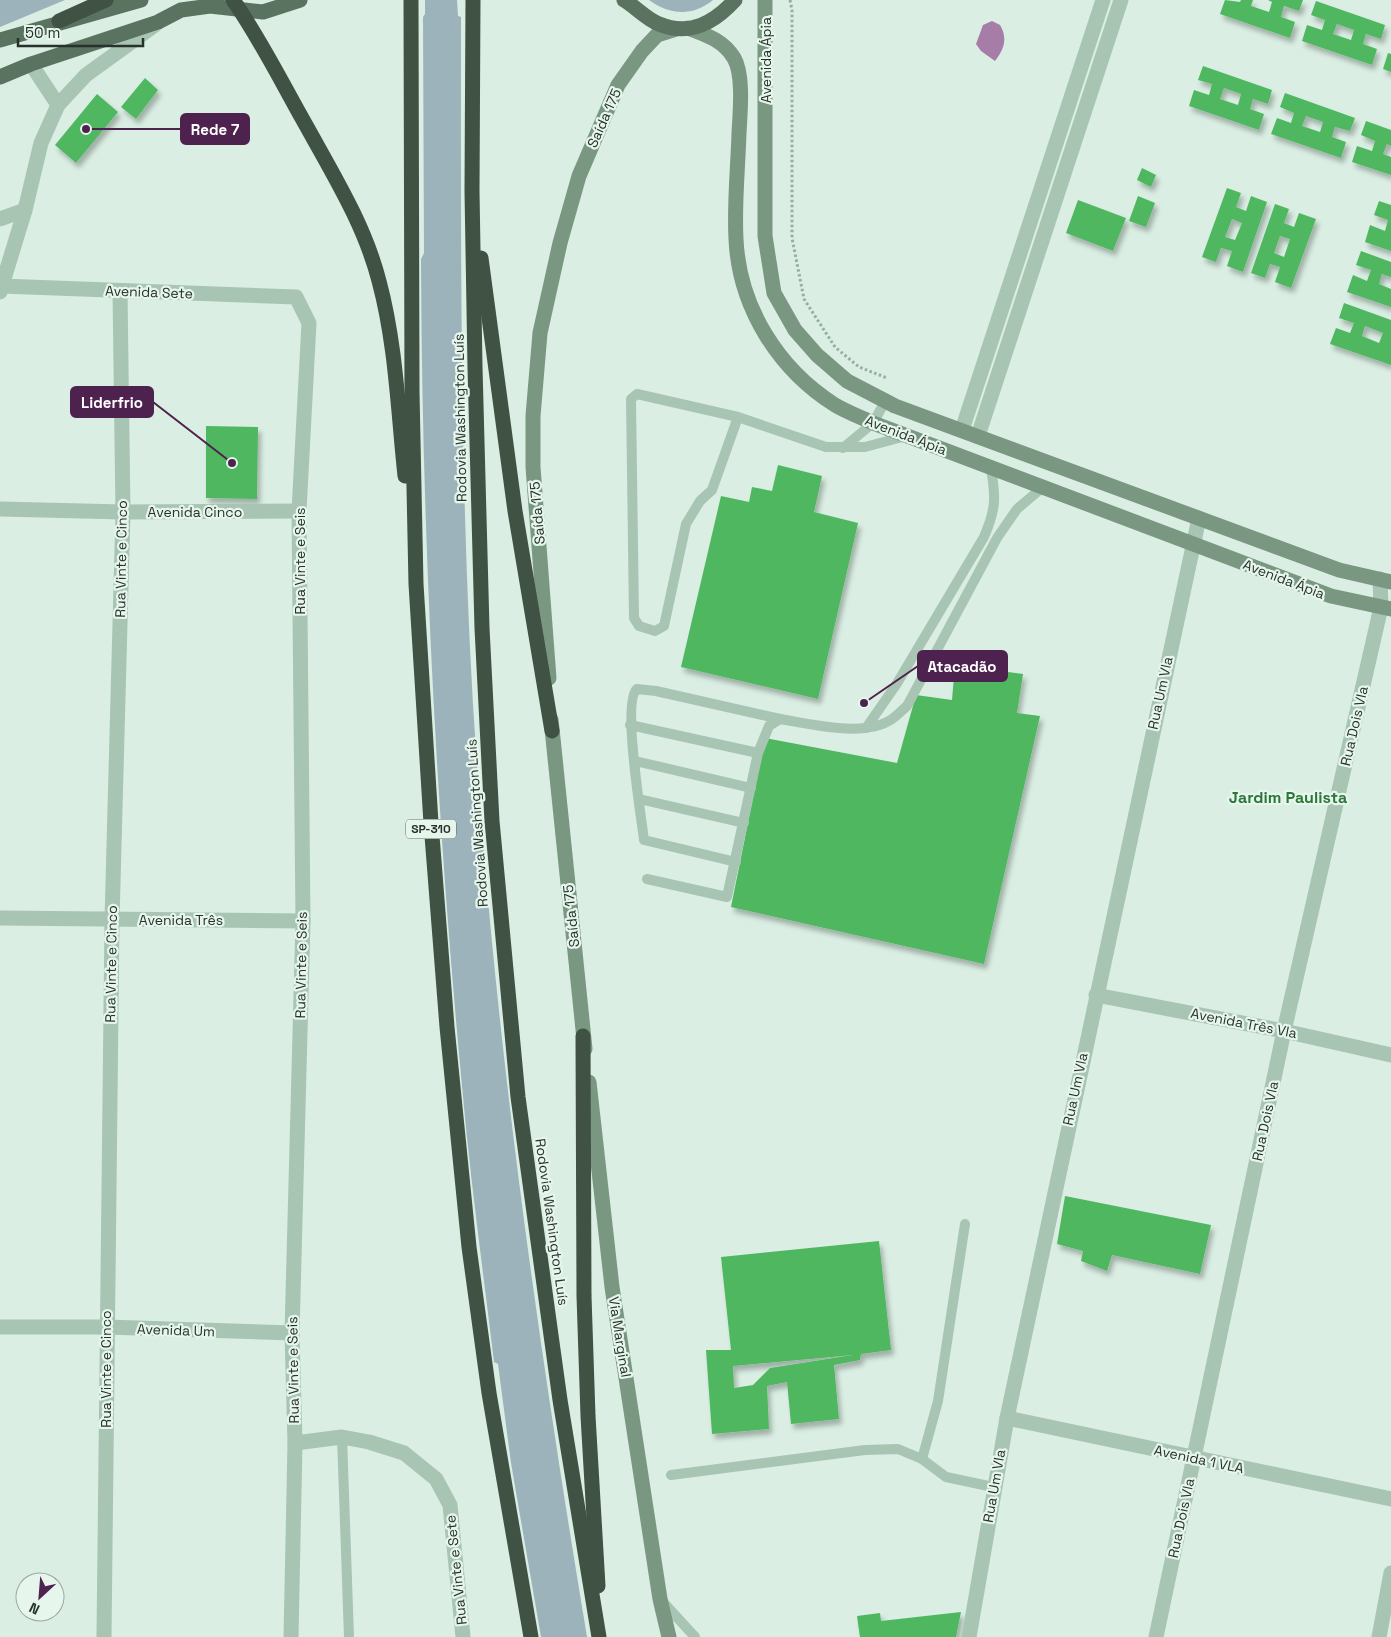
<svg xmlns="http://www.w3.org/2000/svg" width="1391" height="1637" font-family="'Space Grotesk',sans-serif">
	<defs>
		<filter id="shadow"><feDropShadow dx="3" dy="5" stdDeviation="2.5" flood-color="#0004"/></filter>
	</defs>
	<rect width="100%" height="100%" fill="#daeee3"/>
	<g fill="#9cb3bb">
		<path d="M0,0H65L0,27Z"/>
		<path d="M425,0H457L458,16L461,17C461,292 459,568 483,842C505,1109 543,1373 587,1637H541L511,1463L498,1364L494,1362C483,1270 470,1178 462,1086C436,811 422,535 421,259L424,253L423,17L425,14Z"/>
		<path d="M649,0H713C692,17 670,15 649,0Z"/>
	</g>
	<path fill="#a67da7" d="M992,21L1000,25C1008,39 1004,49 995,61L981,51L976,44L983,25Z"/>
	<g fill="#4fb761" fill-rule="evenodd" filter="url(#shadow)">
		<path d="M1225,0L1240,2L1241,0H1253L1251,6L1269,12L1272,2L1268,0H1303L1299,11L1284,6L1281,17L1295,22L1290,38L1220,14Z"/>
		<path d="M1316,1L1385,25L1381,39L1366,34L1363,44L1377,49L1372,65L1302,41L1307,25L1322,30L1325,20L1311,15ZM1337,24L1354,30L1351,40L1333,34Z"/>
		<path d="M1388,53L1391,54V72L1383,69Z"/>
		<path d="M1203,66L1272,90L1268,104L1253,99L1250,109L1264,114L1259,130L1189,106L1194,90L1209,95L1212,84L1198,80ZM1224,88L1241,94L1238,105L1220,99Z"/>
		<path d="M145,78L158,90L136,119L121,107Z"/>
		<path d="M1285,93L1355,118L1350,131L1335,127L1332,137L1346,142L1341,158L1271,134L1277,118L1291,123L1294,113L1280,107ZM1306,116L1323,122L1320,132L1302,126Z"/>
		<path d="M97,94L118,112L76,163L55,145Z"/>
		<path d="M1366,121L1391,130V146L1387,144L1383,154L1391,157V175L1352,162L1357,146L1372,151L1375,141L1361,135Z"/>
		<path d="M1142,168L1156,175L1151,187L1137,180Z"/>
		<path d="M1227,188L1241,193L1236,207L1246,211L1251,196L1267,202L1243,272L1227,266L1232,251L1221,248L1216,262L1202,257ZM1232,219L1242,223L1235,240L1225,237Z"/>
		<path d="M1138,196L1155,203L1146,227L1129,221Z"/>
		<path d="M1078,200L1126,218L1113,251L1066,233Z"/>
		<path d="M1379,201L1391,205V251L1365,242L1370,225L1385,231L1388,220L1374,215Z"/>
		<path d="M1275,204L1289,209L1284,223L1294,227L1299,213L1316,219L1291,288L1275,282L1280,267L1270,264L1265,278L1251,273ZM1280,236L1290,239L1284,257L1274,253Z"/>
		<path d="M1361,251L1391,262V277L1382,274L1379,284L1391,289V307L1347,292L1353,275L1367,281L1371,270L1356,265Z"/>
		<path d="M1344,303L1391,320V365L1330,344L1336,328L1350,333L1354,323L1339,318ZM1365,326L1383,333L1379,343L1362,336Z"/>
		<path d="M206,426L258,427L257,499L206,498Z"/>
		<path d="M778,465L822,476L814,512L858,523L818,699L681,667L721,496L749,502L752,487L772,491Z"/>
		<path d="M955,665L1023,674L1017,713L1040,716L984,964L731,907L765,738L897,763L916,695L952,700Z"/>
		<path d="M1065,1196L1211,1225L1200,1274L1112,1255L1107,1271L1081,1261L1083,1251L1057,1244Z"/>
		<path d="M879,1241L891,1350L861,1354L860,1360L834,1365L839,1419L791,1424L787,1382L767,1386L769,1429L712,1434L706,1350H731L721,1257ZM853,1355L770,1368L753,1385L734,1388L733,1366Z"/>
		<path d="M961,1612L956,1637H860L857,1616L880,1613L881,1621Z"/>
	</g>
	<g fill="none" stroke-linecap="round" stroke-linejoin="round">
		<path stroke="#92b09d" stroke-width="3" stroke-dasharray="2.5 2.5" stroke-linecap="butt" d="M790,0L792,10V238L804,299L835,347L859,367L887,378"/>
		<g stroke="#a8c4b3" stroke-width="10">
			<path d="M738,417L712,490L700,501L686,524L664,626L655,631L639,626L634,618L631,399L637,394L738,417L826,447H865L906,436"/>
			<path d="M843,448L873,423L886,400"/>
			<path d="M630,725L758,753"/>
			<path d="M866,728L896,685L984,537C996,509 996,498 991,468"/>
			<path d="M635,761L751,788"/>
			<path d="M639,799L744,823"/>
			<path d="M736,862L644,840C641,815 622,701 637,689L656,691L780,719"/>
			<path d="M647,879L727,897L758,753L769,726L780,719C811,724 865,738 892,719C898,715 902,710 907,706L997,538L1017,509L1043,487"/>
			<path d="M342,1437L349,1637"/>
			<path d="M922,1459L938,1401L965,1224"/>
			<path d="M671,1475L865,1450L898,1449L922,1459L946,1477L993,1487"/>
			<path d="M662,1601L695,1637"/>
		</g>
		<g stroke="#a8c4b3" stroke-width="15">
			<path d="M31,64L58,105"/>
			<path d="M0,219L25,210"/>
			<path d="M1,286L296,297L309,323L299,511L303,921L292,1333L295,1443L291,1637"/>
			<path d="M0,292L25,210L41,143L58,105L86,75L155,25"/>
			<path d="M962,430L1103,0"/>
			<path d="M978,436L1121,0"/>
			<path d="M0,509L123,512L299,511"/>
			<path d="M0,918L303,921"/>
			<path d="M1096,995L1284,1031L1391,1055"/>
			<path d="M0,1327H106L292,1333"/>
			<path d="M1007,1418L1391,1499"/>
			<path d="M295,1443L342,1437L369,1442L404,1453L436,1479L450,1505L463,1637"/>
			<path d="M104,1637L112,920L123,512L120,291"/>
			<path d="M969,1637L1007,1418L1199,518"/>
			<path d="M1156,1637L1284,1031L1381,607L1380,579"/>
			<path d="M1379,1637L1391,1573"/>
		</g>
		<g stroke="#7a9782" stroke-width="15">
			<path d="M765,0V236L774,293L795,330L817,355L847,381L895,406L1339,570L1391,582"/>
			<path d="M688,28C706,35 723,40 734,58C744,75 740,113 739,133C738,168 734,204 736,239C739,307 778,369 835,405C847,412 860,417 873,423L1331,596L1391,609"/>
			<path d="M549,678L533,467V416L540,333L560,243L579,176L618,85L642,51L657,35L676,29"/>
			<path d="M551,719L585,1049"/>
			<path d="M589,1082L612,1287L660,1599L669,1637"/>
		</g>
		<g stroke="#5a7260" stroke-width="15">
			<path d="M624,0C636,7 646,19 659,24C690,37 715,22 735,0"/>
			<path d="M0,40L141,0"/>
			<path d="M0,77L31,64L158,22L181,10L210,6L263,12L300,0"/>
		</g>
		<g stroke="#3f5244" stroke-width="15">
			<path d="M233,0C261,40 283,85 307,127C334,176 365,226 379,281C396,344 398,411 405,476"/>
			<path d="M411,0L412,392L416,584L431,823L447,1027L469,1247L489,1393L531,1637"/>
			<path d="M473,0L472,191L475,367L482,628L492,821L518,1097L560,1400L599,1637"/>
			<path d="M59,21L106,0"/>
			<path d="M481,258L515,511L552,731"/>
			<path d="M583,1036L584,1296L588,1416L598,1586"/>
		</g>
	</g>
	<g text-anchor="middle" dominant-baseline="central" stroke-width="4.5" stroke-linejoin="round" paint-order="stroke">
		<rect fill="#e6f6ed" stroke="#606d64" stroke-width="1" x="406" y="819.5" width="50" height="19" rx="4"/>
		<g font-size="12" font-weight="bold" fill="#27322a">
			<text x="431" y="829">SP-310</text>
		</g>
		<g font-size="14" fill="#27322a" stroke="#e6f6ed">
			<text transform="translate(766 60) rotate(-90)">Avenida Ápia</text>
			<text transform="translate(604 118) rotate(-66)">Saída 175</text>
			<text transform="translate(149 292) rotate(2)">Avenida Sete</text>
			<text transform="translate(460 418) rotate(-91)">Rodovia Washington Luís</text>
			<text transform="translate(906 435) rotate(21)">Avenida Ápia</text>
			<text x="195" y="512">Avenida Cinco</text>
			<text transform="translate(537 513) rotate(-95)">Saída 175</text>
			<text transform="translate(121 559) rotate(-89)">Rua Vinte e Cinco</text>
			<text transform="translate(300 561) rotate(-90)">Rua Vinte e Seis</text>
			<text transform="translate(1284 579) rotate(21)">Avenida Ápia</text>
			<text transform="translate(1160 693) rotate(-78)">Rua Um Vla</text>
			<text transform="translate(1354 726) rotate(-77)">Rua Dois Vla</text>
			<text transform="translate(477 823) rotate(-94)">Rodovia Washington Luís</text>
			<text transform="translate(571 916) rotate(-96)">Saída 175</text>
			<text x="181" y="920">Avenida Três</text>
			<text transform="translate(111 964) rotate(-89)">Rua Vinte e Cinco</text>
			<text transform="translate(301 965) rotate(-89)">Rua Vinte e Seis</text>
			<text transform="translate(1244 1023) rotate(11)">Avenida Três Vla</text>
			<text transform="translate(1075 1089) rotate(-78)">Rua Um Vla</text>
			<text transform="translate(1265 1121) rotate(-78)">Rua Dois Vla</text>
			<text transform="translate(552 1222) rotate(82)">Rodovia Washington Luís</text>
			<text transform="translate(176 1330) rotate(2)">Avenida Um</text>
			<text transform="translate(620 1337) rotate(81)">Via Marginal</text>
			<text transform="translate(106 1369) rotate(-90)">Rua Vinte e Cinco</text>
			<text transform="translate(293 1370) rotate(-91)">Rua Vinte e Seis</text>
			<text transform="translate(1199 1459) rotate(12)">Avenida 1 VLA</text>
			<text transform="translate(994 1486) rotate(-80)">Rua Um Vla</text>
			<text transform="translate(1181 1518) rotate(-78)">Rua Dois Vla</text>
			<text transform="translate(456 1570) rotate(-96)">Rua Vinte e Sete</text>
		</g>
		<g font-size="16" font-weight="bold" fill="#2a7737" stroke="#e6f6ed">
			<text x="1288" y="797">Jardim Paulista</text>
		</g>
	</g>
	<path fill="none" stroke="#4e224e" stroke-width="2" d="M86 129L181 129M232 463L153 402M864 703L918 666"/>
	<g fill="#4e224e" stroke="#e6f6ed" stroke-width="2">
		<circle cx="86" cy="129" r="5"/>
		<circle cx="232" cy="463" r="5"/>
		<circle cx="864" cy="703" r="5"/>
	</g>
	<g fill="#4e224e" stroke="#4e224e" stroke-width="2">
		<rect x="181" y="114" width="68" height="30" rx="5"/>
		<rect x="71" y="387" width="82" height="30" rx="5"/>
		<rect x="918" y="651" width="89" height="30" rx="5"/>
	</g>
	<g font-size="15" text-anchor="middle" font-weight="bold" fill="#fff">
		<text x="215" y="135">Rede 7</text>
		<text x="112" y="408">Liderfrio</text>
		<text x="962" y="672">Atacadão</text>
	</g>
	<g transform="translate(40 1597) rotate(206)"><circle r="24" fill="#e6f6ed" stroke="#9aa89f"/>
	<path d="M0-4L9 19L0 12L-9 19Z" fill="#4e224e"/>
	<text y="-8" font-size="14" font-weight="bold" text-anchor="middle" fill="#27322a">N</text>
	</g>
	<path d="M18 38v8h125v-8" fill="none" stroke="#27322a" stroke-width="2.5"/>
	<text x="25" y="38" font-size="15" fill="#27322a" stroke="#e6f6ed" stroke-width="4" paint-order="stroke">50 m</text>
</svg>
